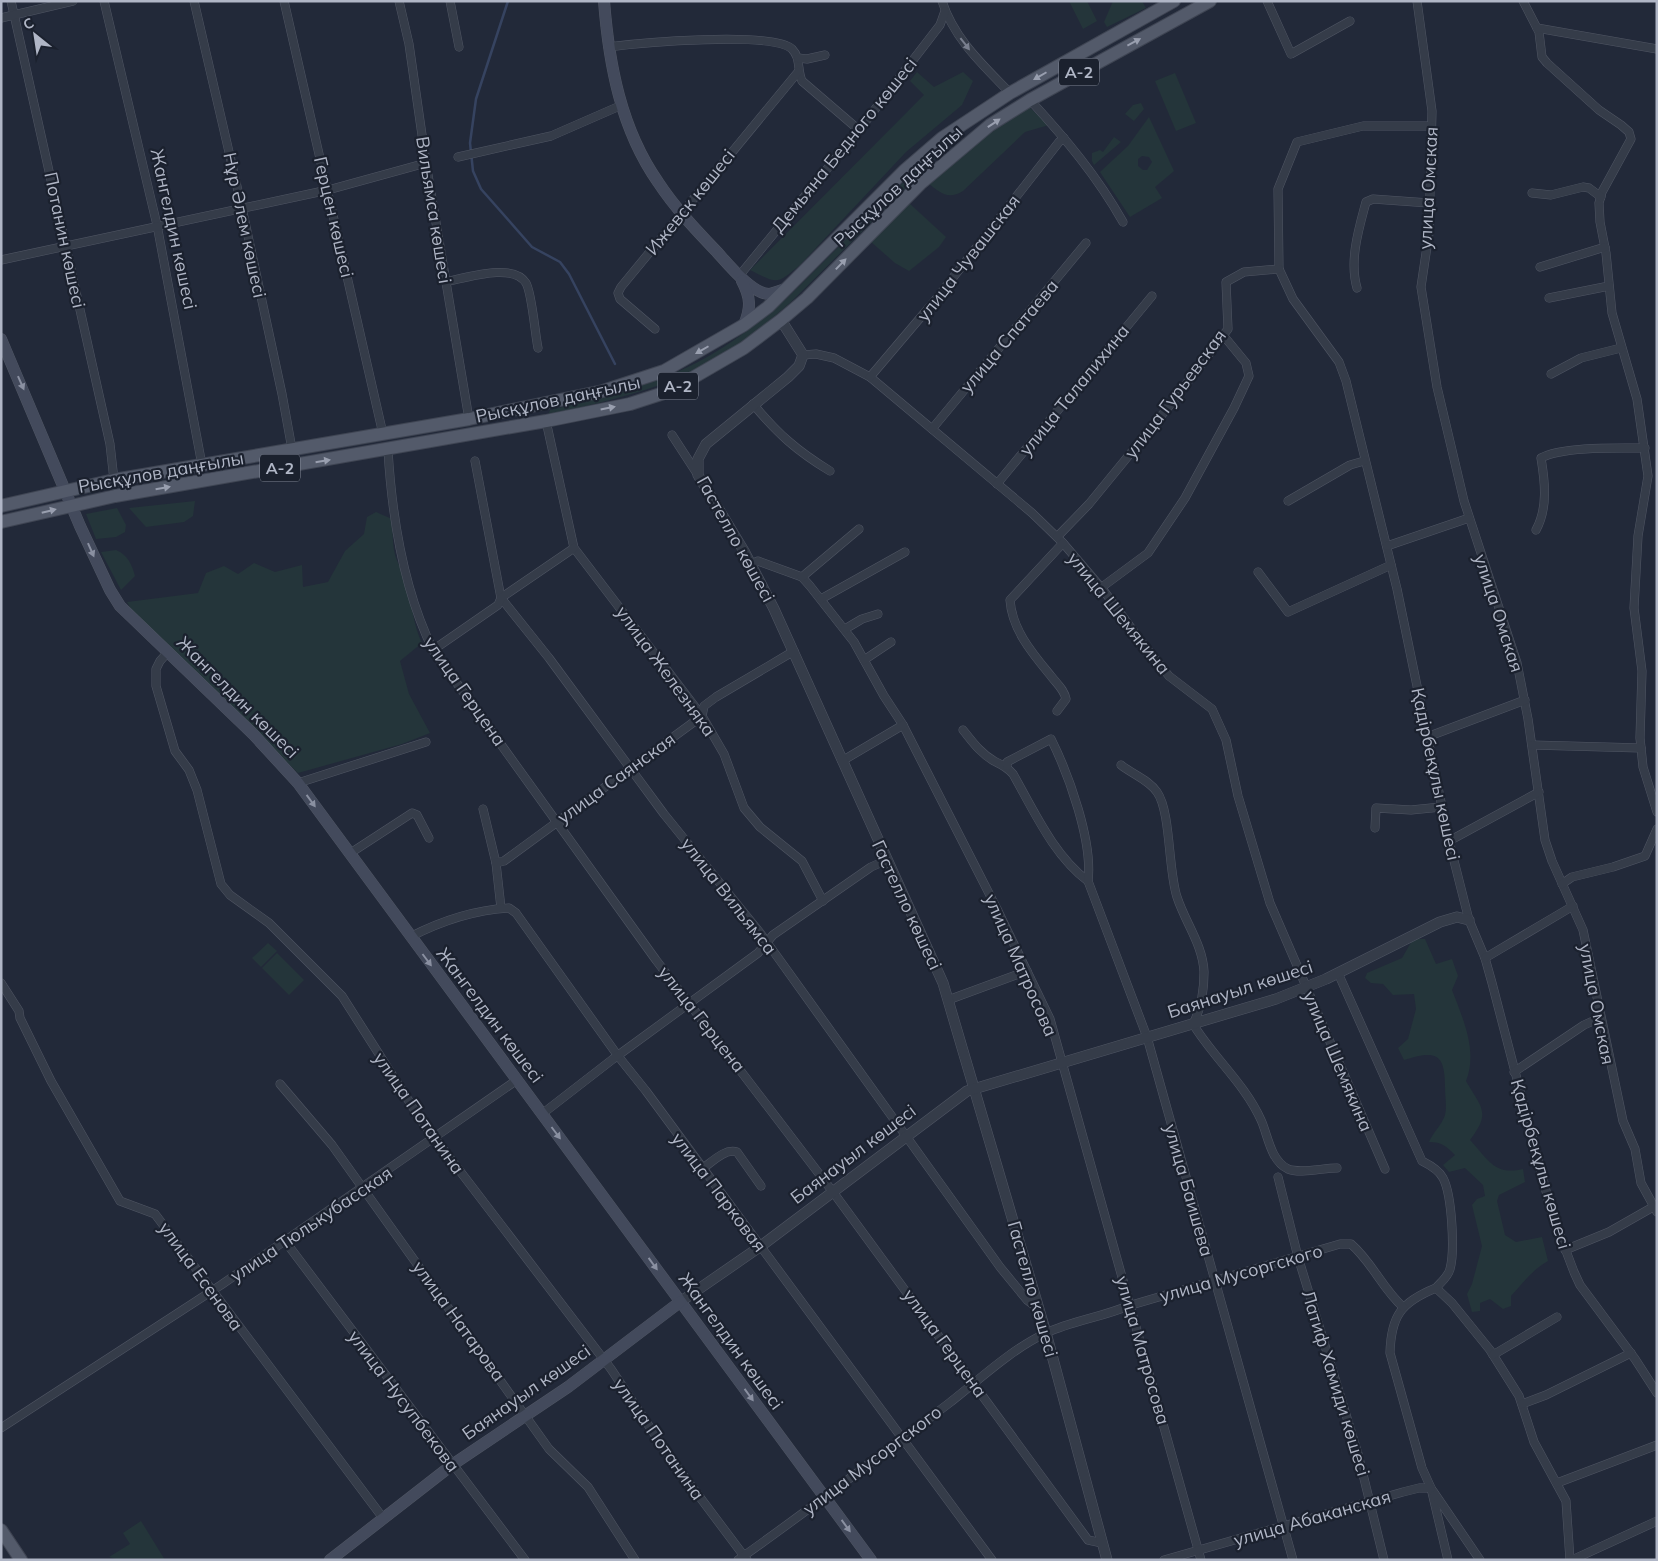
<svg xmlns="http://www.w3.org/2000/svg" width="1658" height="1561" font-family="Mulish,sans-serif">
	<rect width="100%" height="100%" fill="#222939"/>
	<g fill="#24353a" fill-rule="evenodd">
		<path d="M1069,1H1087L1097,21L1083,29Z"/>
		<path d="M1113,1H1142L1146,8L1107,27L1104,22Z"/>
		<path d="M917,72L934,87L963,72L973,81L962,105L906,152L800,265C776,285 778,284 750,270L924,95L910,81Z"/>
		<path d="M1175,73L1196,123L1176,131L1155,81Z"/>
		<path d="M1141,103L1144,109L1134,121L1125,114L1133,105Z"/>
		<path d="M1029,107L1049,125L1025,132L963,191C948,200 940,193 928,183L975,142Z"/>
		<path d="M1149,117L1174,171L1155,187L1162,198L1130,217L1100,172L1128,146ZM1142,156L1149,157L1152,162L1147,170H1143L1138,166V159Z"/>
		<path d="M1114,137L1121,142L1094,165L1092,161V153L1100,150L1103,152Z"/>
		<path d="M939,150L937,157L790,303C757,332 718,363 676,379C635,395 591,405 548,415L550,410C592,400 635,390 675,373C716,356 753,328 786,299L911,175Z"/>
		<path d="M909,203L946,237L939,247L909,271L895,263L870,241Z"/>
		<path d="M195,501L193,516L184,522L146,527L129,508Z"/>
		<path d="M117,508L126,525L125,532L116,537L96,539L86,514Z"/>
		<path d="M376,512L392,519C393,531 392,546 396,558C399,566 404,574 407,583C412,603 413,625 422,643L400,661L409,694L430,733L402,744L298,773L136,618L127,602L198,593L206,573L224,566L238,574L254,563L275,572L302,565L303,587L328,582L345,551L364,534L367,517Z"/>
		<path d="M116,550C128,555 132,565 135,576L121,590L101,552Z"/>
		<path d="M1413,939H1425L1436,964L1452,959L1458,976L1452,990C1463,1019 1478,1051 1466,1081C1482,1109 1491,1112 1470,1140C1488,1159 1494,1176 1523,1169L1525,1182L1499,1195L1497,1201L1505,1235L1516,1242L1542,1237L1548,1261C1532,1270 1523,1283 1511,1296V1306L1503,1309L1490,1299L1480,1303V1311L1472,1312L1467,1294L1472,1284L1482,1246L1472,1205L1477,1199L1485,1196L1483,1185L1465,1168L1449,1172L1443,1165L1455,1155C1446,1146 1442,1142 1429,1142C1433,1132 1442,1125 1445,1115C1447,1107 1445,1096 1445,1087C1445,1053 1436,1050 1404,1060L1398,1048L1408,1039L1416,1009L1414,994L1393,995L1383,984L1371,983L1365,978L1367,973L1402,958Z"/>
		<path d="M268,943L277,951L261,967L252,958Z"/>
		<path d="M277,953L304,980L289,995L262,968Z"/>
		<path d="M141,1521L165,1560H119L109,1557L130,1544L123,1533Z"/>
	</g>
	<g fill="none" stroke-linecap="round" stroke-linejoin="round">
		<path stroke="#364360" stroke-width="2.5" d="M508,1L476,99L470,143L473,171L481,189L532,247L560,262L569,274L615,364"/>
		<g stroke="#505664" stroke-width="9">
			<g id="minor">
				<path d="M11,1L110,444L114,480"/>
				<path d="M104,1L157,225L202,465"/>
				<path d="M194,1L242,208L282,394L292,449"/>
				<path d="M284,1L383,434"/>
				<path d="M399,1L409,44L426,163L469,419"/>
				<path d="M450,1L459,47"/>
				<path d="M942,1C954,39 983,65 1010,93"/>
				<path d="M1267,1L1291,54L1350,21"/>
				<path d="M1417,1L1432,111L1429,233L1421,287L1437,387L1464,501L1517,663L1528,719L1545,840L1552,861L1583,930L1623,1121L1635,1149L1641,1183L1657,1212"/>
				<path d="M1523,1L1539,32L1542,57L1547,63L1599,110L1621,125L1629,132L1631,139L1602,192L1599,203L1600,222L1606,253L1612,313L1637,399L1648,476L1638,536L1634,608L1642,671L1640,738L1643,767L1657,812"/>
				<path d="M1,18L73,1"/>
				<path d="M1537,28L1657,49"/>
				<path d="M608,47C638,43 772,31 792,49C801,58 797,70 802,81L859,130"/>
				<path d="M798,58L807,59L825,55"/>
				<path d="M1030,100C1065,138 1097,176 1123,222"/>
				<path d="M1431,126H1363L1297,142L1278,189L1279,269L1293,299L1339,362L1346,381L1397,589L1449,841L1469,920L1485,958L1492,983L1552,1214L1574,1272L1580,1285L1635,1359L1657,1393"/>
				<path d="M458,157L551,136L622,105"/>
				<path d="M1532,193L1551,195L1583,187L1589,188L1601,197"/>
				<path d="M1,260L328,190L426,163"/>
				<path d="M1540,267L1605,247"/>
				<path d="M739,276L859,130L940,25L945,11"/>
				<path d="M445,282C466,278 513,262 526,283C532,293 535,334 538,348"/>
				<path d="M1357,288C1349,260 1359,228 1366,202L1373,199L1429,203"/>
				<path d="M1549,298L1609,286"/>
				<path d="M655,329L620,299L618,293L621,287L798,72"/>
				<path d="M803,355L816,354L834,358L870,377L1032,513L1063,543L1104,591L1140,640L1169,676L1212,709L1226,740L1238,796L1270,903L1385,1169"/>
				<path d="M1551,374L1581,358L1621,348"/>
				<path d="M870,377L937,298L1059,142L1064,138"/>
				<path d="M753,404C778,434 797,451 830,471"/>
				<path d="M546,421L574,548L702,716L724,754L744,808L760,827L802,861L823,901"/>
				<path d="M932,429L1086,243"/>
				<path d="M672,435L698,475"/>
				<path d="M388,450C392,518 403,589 433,650L656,960L833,1192L1088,1540L1102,1543"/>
				<path d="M475,461L501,598L549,658L664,814L761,934L1000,1267L1027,1300L1038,1308"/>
				<path d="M997,484L1152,296"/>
				<path d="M1288,501L1350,465L1364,461"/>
				<path d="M1536,530C1548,508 1545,482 1541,458C1562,446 1620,448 1645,448"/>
				<path d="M1057,537L1089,504L1170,405L1228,329L1226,282L1244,272L1279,269"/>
				<path d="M1387,546L1469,518"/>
				<path d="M751,564L758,561L802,577L810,586L854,642L884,696L903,725L997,909L1050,1019L1201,1560"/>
				<path d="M1258,572L1288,612L1391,565"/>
				<path d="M802,577L859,529"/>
				<path d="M1102,587L1148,553L1185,498L1234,408L1249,376L1246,363L1223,335"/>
				<path d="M821,599L905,552"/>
				<path d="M845,629L862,619L878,614"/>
				<path d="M433,650L498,605L501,598L511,591L574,548"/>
				<path d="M168,652L160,661L156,669V686L175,751L189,770L197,790L221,884L230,895L269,923L342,996L421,1120L611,1369L669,1456L747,1560"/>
				<path d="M864,660L891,642"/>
				<path d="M1057,711L1066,699C1064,689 1057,684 1051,676C1033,654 1012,630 1010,600L1063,543"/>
				<path d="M963,730C972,741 980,753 994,761C1002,765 1007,767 1013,774C1034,811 1054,856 1088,881"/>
				<path d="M1427,737L1525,700"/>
				<path d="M1532,745L1641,748"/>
				<path d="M842,761L903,725"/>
				<path d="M1121,765C1132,774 1149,780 1157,792C1171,812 1168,870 1177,897C1185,922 1203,945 1204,972C1204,990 1201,1009 1193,1024C1213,1057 1245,1084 1261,1120C1268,1135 1270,1160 1288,1169C1300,1174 1323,1168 1337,1168"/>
				<path d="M1007,766V762L1051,739C1069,775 1093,842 1088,881L1147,1037L1293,1560"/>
				<path d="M298,783L426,742"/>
				<path d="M483,809L496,863"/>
				<path d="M1375,828L1376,808L1411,810L1441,807"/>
				<path d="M1449,841L1539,792"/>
				<path d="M349,854L412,813L417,815L429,838"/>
				<path d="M1562,884L1572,877L1613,867L1645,856L1657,829"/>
				<path d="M501,908L496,863L504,861L702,716L704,706L716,697L794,651"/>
				<path d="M410,937C439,922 475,910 509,908L516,913L618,1056L646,1091L992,1560"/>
				<path d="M1485,958L1573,906"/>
				<path d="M1338,973L1422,1161C1430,1165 1439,1170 1443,1178C1452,1195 1455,1251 1450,1269C1448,1277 1441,1282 1436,1288L1452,1303L1490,1350L1519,1396L1534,1442L1566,1501L1570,1560"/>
				<path d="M1,983L19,1011L20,1018L51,1081L120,1201L155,1214L383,1518"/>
				<path d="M948,1000L1027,971"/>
				<path d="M1514,1072L1584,1025L1600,1018"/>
				<path d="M280,1084L332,1145L549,1449L588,1487L635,1560"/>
				<path d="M542,1114L613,1059L758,953L773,935L871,867L887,860"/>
				<path d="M702,1169C712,1162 725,1148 737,1152L761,1186"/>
				<path d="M1278,1177L1298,1257L1358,1454L1384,1560"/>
				<path d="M285,1241L525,1560"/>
				<path d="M1565,1250L1609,1232L1653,1207"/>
				<path d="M1436,1288C1401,1302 1391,1316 1390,1353L1422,1468L1431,1488L1448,1560"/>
				<path d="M1493,1355L1557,1317"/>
				<path d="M1522,1404L1546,1395L1631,1353"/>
				<path d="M1,1428L221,1285L517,1080"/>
				<path d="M1557,1483L1657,1445"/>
				<path d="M1433,1491L1480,1560"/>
				<path d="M738,1560C809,1510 878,1457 948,1404C979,1380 1010,1350 1046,1333C1072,1321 1102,1317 1128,1306L1340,1244H1351C1372,1262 1382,1288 1403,1307"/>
				<path d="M1164,1560L1403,1492L1419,1488H1431"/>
				<path d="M1572,1560L1657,1521"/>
			</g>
		</g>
		<g stroke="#505664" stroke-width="11">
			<g id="tertiary">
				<path d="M781,320L803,355L799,366L788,377L706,444L698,459V475L744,551L774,609L943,983L1046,1333L1107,1560"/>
				<path d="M680,1302L761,1246L967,1091L1276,999L1326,979L1440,922L1457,917L1469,920"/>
			</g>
		</g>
		<g stroke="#505664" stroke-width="12">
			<g id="secondary">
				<path d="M604,1C609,65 621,129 658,182C675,208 696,230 717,252C728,264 753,295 770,294C775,293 782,290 788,288"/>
				<path d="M742,281C751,298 751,308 744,325"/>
				<path d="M1,339L80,526L110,590L120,606L254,735L298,783L871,1560"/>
				<path d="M330,1560L452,1465L568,1387L680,1302"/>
			</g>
		</g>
		<g stroke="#3f4553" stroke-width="14">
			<g id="primary">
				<path d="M1,506L114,480L469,419L603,391L664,371L744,325L768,307L905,170L942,138L1010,93L1174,1"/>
				<path d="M1,522L115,496L546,421L630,404L670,391L744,348L781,320L807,298L920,184L990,125L1030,100L1210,1"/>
				<path d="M1,1530L21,1560"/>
			</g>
		</g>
		<use href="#minor" stroke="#353c49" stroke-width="8"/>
		<use href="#tertiary" stroke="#353c49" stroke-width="10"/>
		<use href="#secondary" stroke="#434a5c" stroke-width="11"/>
		<use href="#primary" stroke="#535a6a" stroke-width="12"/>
	</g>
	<defs><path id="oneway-solid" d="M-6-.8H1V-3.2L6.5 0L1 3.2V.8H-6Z" transform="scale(1.25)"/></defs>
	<g fill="#999faf">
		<use href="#oneway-solid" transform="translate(1134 42) rotate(-28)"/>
		<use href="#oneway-solid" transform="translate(1040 76) rotate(150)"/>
		<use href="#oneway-solid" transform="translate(994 123) rotate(-34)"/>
		<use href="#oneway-solid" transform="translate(841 264) rotate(-46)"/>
		<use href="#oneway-solid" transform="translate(702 350) rotate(150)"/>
		<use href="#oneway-solid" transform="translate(608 408) rotate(-11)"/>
		<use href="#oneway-solid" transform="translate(323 461) rotate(-9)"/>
		<use href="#oneway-solid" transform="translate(163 488) rotate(-10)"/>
		<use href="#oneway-solid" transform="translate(49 511) rotate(-14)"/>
	</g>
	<use fill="#797f8e" href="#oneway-solid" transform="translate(965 44) rotate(52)"/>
	<g fill="#8a90a1">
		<use href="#oneway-solid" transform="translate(21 383) rotate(66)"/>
		<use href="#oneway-solid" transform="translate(91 550) rotate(66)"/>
		<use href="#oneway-solid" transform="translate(311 801) rotate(54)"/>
		<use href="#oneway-solid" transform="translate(427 960) rotate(53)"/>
		<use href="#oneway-solid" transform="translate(556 1133) rotate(53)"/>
		<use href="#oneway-solid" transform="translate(653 1264) rotate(54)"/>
		<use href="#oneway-solid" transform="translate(749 1395) rotate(54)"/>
		<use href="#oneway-solid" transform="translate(846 1526) rotate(54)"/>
	</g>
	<g text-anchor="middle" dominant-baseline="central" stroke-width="4.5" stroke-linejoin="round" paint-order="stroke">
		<g fill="#1b212e" stroke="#838998" stroke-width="1">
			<rect x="1059" y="58.5" width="40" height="27" rx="4"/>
			<rect x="658" y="372.5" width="40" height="27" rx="4"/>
			<rect x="260" y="454.5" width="40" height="27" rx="4"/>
		</g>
		<g font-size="16" font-weight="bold" fill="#b0b6c6">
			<text x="1079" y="72">A-2</text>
			<text x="678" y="386">A-2</text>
			<text x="280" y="468">A-2</text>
		</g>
		<g font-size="18" fill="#b0b6c6" stroke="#1b212e">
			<text transform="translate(844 145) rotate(-51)">Демьяна Бедного көшесі</text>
			<text transform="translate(898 186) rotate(-43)">Рысқұлов даңғылы</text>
			<text transform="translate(1428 188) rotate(-87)">улица Омская</text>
			<text transform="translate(690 202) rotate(-51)">Ижевск көшесі</text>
			<text transform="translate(434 210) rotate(81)">Вильямса көшесі</text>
			<text transform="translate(334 217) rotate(77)">Герцен көшесі</text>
			<text transform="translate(245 225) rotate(78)">Нұр Әлем көшесі</text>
			<text transform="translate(174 229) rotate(78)">Жангелдин көшесі</text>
			<text transform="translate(65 240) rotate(78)">Потанин көшесі</text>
			<text transform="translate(968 258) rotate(-52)">улица Чувашская</text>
			<text transform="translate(1009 336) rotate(-50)">улица Спатаева</text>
			<text transform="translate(1074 390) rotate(-51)">улица Талалихина</text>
			<text transform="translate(1175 394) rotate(-53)">улица Гурьевская</text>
			<text transform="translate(558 399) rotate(-12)">Рысқұлов даңғылы</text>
			<text transform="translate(161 472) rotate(-10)">Рысқұлов даңғылы</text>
			<text transform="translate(736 539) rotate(61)">Гастелло көшесі</text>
			<text transform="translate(1119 613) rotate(51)">улица Шемякина</text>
			<text transform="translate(1499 613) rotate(72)">улица Омская</text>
			<text transform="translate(666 671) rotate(54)">улица Железняка</text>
			<text transform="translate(465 691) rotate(55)">улица Герцена</text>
			<text transform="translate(238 697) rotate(45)">Жангелдин көшесі</text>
			<text transform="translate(1436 774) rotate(78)">Қадірбекұлы көшесі</text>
			<text transform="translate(616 778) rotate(-36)">улица Саянская</text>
			<text transform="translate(729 896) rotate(52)">улица Вильямса</text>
			<text transform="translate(907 905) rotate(65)">Гастелло көшесі</text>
			<text transform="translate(1021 965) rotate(66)">улица Матросова</text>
			<text transform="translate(1240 989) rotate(-18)">Баянауыл көшесі</text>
			<text transform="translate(1597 1004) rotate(79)">улица Омская</text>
			<text transform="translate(490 1015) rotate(53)">Жангелдин көшесі</text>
			<text transform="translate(702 1019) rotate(52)">улица Герцена</text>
			<text transform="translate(1338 1061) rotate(67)">улица Шемякина</text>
			<text transform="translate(419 1113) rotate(55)">улица Потанина</text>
			<text transform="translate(853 1154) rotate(-37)">Баянауыл көшесі</text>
			<text transform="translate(1541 1164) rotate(74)">Қадірбекұлы көшесі</text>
			<text transform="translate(1189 1190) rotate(74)">улица Баишева</text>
			<text transform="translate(719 1192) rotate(53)">улица Парковая</text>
			<text transform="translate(311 1224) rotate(-34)">улица Тюлькубасская</text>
			<text transform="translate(1241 1273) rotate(-16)">улица Мусоргского</text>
			<text transform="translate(201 1276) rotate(54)">улица Есенова</text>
			<text transform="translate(1033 1289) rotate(74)">Гастелло көшесі</text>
			<text transform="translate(459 1321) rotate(54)">улица Натарова</text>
			<text transform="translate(731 1341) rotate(54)">Жангелдин көшесі</text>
			<text transform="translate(945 1343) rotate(54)">улица Герцена</text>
			<text transform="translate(1143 1350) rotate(74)">улица Матросова</text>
			<text transform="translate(1336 1383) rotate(73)">Латиф Хамиди көшесі</text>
			<text transform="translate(526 1392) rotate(-35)">Баянауыл көшесі</text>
			<text transform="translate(404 1401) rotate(53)">улица Нусупбекова</text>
			<text transform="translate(659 1439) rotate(55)">улица Потанина</text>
			<text transform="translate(872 1460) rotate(-37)">улица Мусоргского</text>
			<text transform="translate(1312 1518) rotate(-16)">улица Абаканская</text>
		</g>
	</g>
	<rect width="1658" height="1561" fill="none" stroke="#b0b6c6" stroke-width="5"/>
	<g transform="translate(35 35) rotate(330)" stroke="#1b212e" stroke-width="4" paint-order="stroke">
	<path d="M0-4L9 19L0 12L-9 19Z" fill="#b0b6c6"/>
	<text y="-8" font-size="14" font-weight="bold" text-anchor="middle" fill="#b0b6c6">С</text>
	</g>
</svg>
